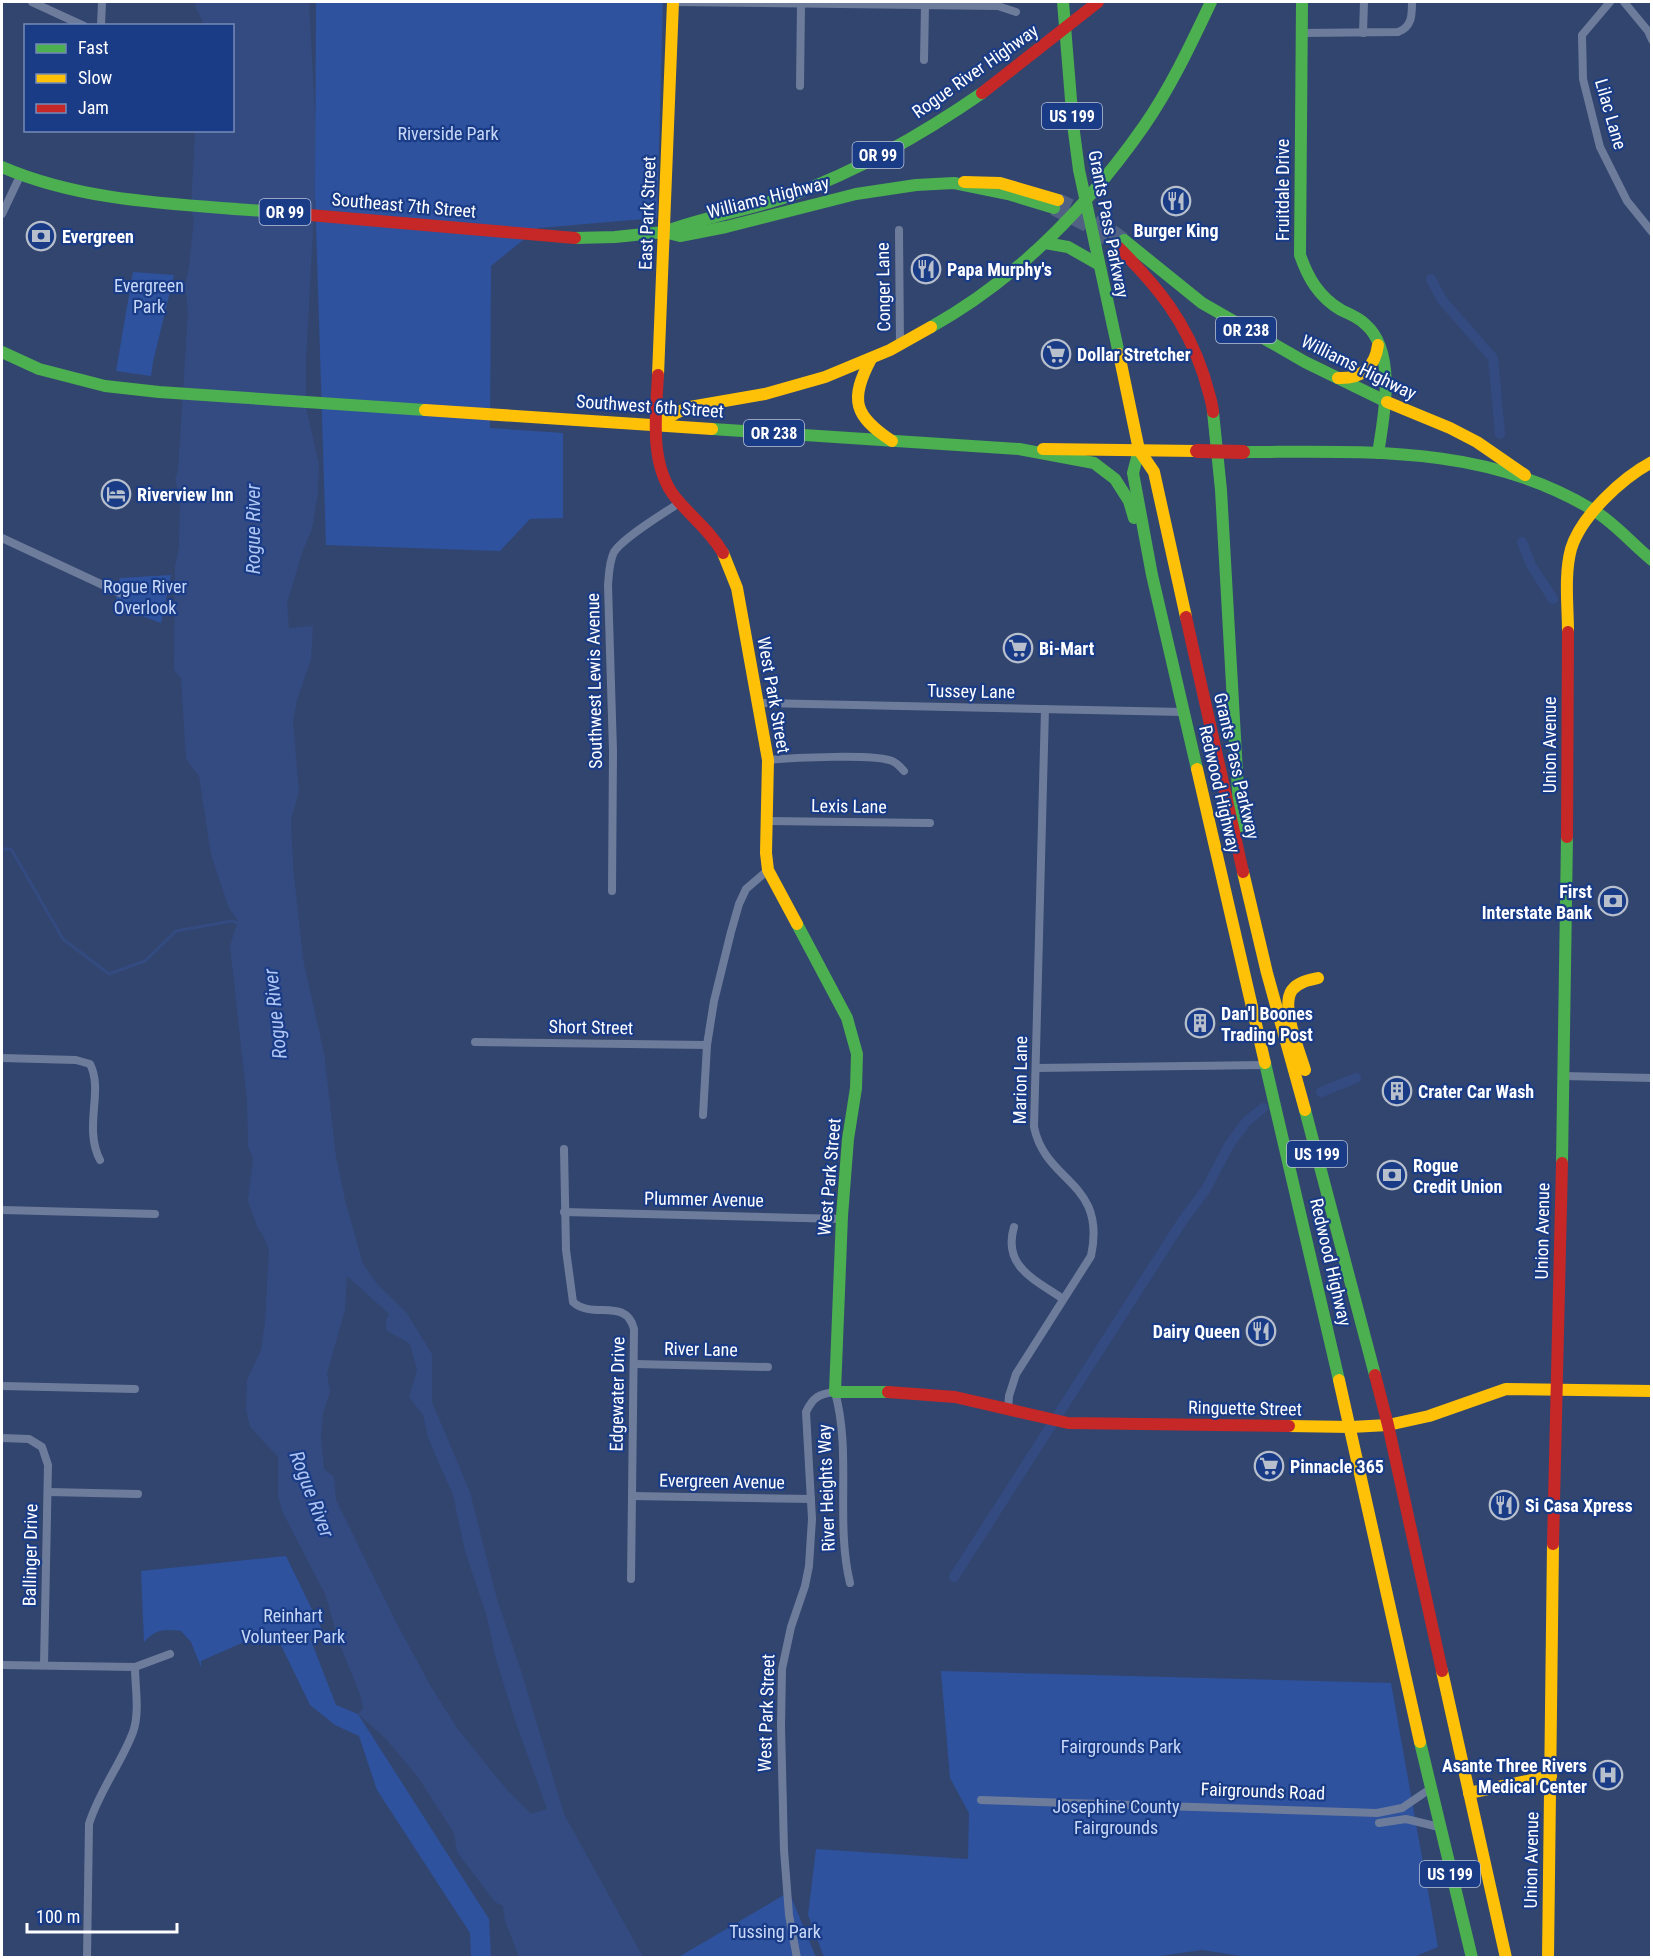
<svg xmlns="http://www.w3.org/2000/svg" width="1653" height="1959" font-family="'Roboto Condensed',sans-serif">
	<rect width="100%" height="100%" fill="#32456e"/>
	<g fill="#2e529e">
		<path d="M316,2H663L657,218L538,228L491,266L490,428L563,433V518L530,519L500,551L326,545L315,193Z"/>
		<path d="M133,272L174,275L153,362L151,376L116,371Z"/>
		<path d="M171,575L161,623L115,606L120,578Z"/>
		<path d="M286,1556L324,1634L310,1638L336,1705L358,1714L489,1919L491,1957H471L470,1933L377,1790L359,1736L335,1725L310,1705L277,1637L244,1642L201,1661V1667L191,1642L181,1631C164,1629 156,1629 144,1642L141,1571Z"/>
		<path d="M941,1671L1391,1683L1438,1947L1411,1958H1254L1202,1950L1146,1958L824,1957L808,1915L816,1849L968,1859L969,1813L950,1778Z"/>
		<path d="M789,1892L816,1957L677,1958Z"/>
	</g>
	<path fill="#344b82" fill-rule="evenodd" d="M195,2H309L315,117V193L306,360V407L319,465L318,492L312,529L303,550L287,603L289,628L313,626L311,659L297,700L293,723L299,791L291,820L293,865L303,959L324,1053L336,1157L345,1200L363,1264L378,1285L406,1312L432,1354V1402L470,1492L497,1599L522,1674L564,1814L643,1957H519L505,1921L503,1906L495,1902L457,1852L454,1833L418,1777L385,1738L358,1714L363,1709L361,1697L339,1643L326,1596L283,1513L278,1496V1457L250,1427L246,1409L247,1380L261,1350L265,1322L269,1250L263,1235L258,1229L248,1201L253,1158L248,1147L247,1101L230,946L238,921L229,908L211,854L199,776L186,759L181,678L174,670L175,567L179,546L180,501L175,479L178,471L188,312L185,285L189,266L194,220L191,209L195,131L232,130V26L203,25C202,16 195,10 195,2ZM347,1276L389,1314L386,1320V1330L410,1344L417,1370L409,1397L423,1415L428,1438L453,1495L465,1551L487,1617L495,1656L515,1720L547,1809L531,1814L507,1790L457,1728L430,1685L396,1622L336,1500L334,1477L324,1469L321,1439L323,1413L330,1392L327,1373L345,1310Z"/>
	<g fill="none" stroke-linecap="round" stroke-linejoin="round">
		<path stroke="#344b82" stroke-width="3" d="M2,849H11L63,939L109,974L145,961L176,931L232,921L241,924"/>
		<g stroke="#344b82" stroke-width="10">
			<path d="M1431,279L1442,300L1493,358L1500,434"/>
			<path d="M1522,542L1531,565L1553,599"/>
			<path d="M1321,1092L1356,1078"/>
			<path d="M954,1577L1181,1223L1206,1189L1229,1145L1246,1122L1263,1108"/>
		</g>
		<path stroke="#516184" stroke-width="14" stroke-dasharray="14 7" stroke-linecap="butt" d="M1058,200L1091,216L1124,240"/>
		<path stroke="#516184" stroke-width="15" stroke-dasharray="15 8" stroke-linecap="butt" d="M1054,208L1086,224L1118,247"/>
		<g stroke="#6e7c9c" stroke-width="8">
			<path d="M32,2L84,26"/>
			<path d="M673,2L998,6L1016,12"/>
			<path d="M1610,2L1582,35L1583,79L1600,147L1627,201L1652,232"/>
			<path d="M1624,2L1648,31L1652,40"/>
			<path d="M101,26L102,2"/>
			<path d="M1302,33L1398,32C1412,27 1412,15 1412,2"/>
			<path d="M1363,33L1364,2"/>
			<path d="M924,60L925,5"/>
			<path d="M800,86L801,4"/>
			<path d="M2,214L20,176"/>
			<path d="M899,230L900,344"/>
			<path d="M2,538L120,593"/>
			<path d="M759,703L1183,712"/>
			<path d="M768,760C789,758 880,753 894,762C898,764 901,768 904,771"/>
			<path d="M767,821L930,823"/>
			<path d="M612,891L613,751L608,585C609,574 609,562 614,552C624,537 663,514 679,503"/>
			<path d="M475,1042L707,1045"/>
			<path d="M2,1058L76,1060L90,1064C104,1091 83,1127 100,1160"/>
			<path d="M1036,1068L1266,1065"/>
			<path d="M1563,1076L1652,1078"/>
			<path d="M703,1115L707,1045L714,1001L731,932L739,904L746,889L768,870"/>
			<path d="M564,1149L566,1250L573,1302C593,1320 626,1297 634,1329L631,1579"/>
			<path d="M2,1210L155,1214"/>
			<path d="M564,1212L842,1219"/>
			<path d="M1014,1227C1002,1267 1036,1280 1063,1299"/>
			<path d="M634,1364L768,1367"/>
			<path d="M2,1386L135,1389"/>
			<path d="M1008,1410L1009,1396L1016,1374L1091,1256C1107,1181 1046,1184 1034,1127L1045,709"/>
			<path d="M2,1438L29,1439L42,1447L48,1465L44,1665"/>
			<path d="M48,1492L138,1494"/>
			<path d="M632,1496L811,1499"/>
			<path d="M2,1665L135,1667L170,1654"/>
			<path d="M981,1800L1377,1813L1402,1808L1430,1789"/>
			<path d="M1379,1823L1406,1819L1439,1827"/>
			<path d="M87,1958L89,1824C99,1791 121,1764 133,1732C140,1713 135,1686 135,1667"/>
			<path d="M797,1958L789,1915L784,1850L781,1726L782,1669L791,1627L805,1586L809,1566L812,1519L806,1412C813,1397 819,1394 835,1392C852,1454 835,1521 850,1583"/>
		</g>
		<g stroke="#4caf50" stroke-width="12">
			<path d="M1063,2L1073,124L1079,170L1119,354"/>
			<path d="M1302,2L1300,255C1308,278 1319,297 1341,310C1349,314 1358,317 1365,324C1397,351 1384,417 1378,453"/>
			<path d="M2,167C88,204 184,204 275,212"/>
			<path d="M664,232C706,216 750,210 792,195C859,170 923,134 982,93"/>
			<path d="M575,238L615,237L664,232L680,236L726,227L856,194L916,185L954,183L1008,194L1054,208"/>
			<path d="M1124,240L1202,303L1305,362L1387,402"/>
			<path d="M1045,243L1068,247L1098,264"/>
			<path d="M931,327C1017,279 1088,206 1144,126C1171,87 1191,44 1211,2"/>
			<path d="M2,352L39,369L105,386L159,392L425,410"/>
			<path d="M1213,412L1221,490L1240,826"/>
			<path d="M712,429L1019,449L1094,463L1115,479L1129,501L1134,518"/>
			<path d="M1139,450L1133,473L1152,575L1197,769"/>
			<path d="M1243,452C1364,452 1485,444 1593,510C1615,523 1632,544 1652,560"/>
			<path d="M797,924L847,1018L857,1054L856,1088L848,1139L842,1216L835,1392H888"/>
			<path d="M1265,1063L1339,1380"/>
			<path d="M1305,1110L1375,1375"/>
			<path d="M1562,1163L1567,837"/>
			<path d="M1420,1742L1472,1958"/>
		</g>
		<g stroke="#ffc107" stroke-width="12">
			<path d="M964,182L1000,183L1058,200"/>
			<path d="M1119,354L1139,450L1154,472L1186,617"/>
			<path d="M871,359C849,400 854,416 892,441"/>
			<path d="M658,375L673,2"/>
			<path d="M1338,378C1361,379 1375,368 1378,345"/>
			<path d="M1387,402L1450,428L1477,442L1525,475"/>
			<path d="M425,410L712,429"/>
			<path d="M656,426L676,413L690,407L765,394L825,377L890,350L931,327"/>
			<path d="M1043,449L1197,451"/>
			<path d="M723,553L737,588L768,760L766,853L768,870L797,924"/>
			<path d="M1568,632C1568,606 1564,575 1571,549C1581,516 1622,478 1652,462"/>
			<path d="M1197,769L1265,1063"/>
			<path d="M1243,872L1267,973L1305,1110"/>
			<path d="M1305,1070C1300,1052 1280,1007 1292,990C1298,982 1309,980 1318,978"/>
			<path d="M1339,1380L1420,1742"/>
			<path d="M1289,1426L1351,1427L1388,1425L1429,1416L1506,1389L1652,1391"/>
			<path d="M1442,1671L1506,1958"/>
			<path d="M1469,1793L1551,1776"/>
			<path d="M1548,1958L1553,1544"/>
		</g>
		<g stroke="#c62828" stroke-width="12">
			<path d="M982,93L1098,2"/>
			<path d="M275,212L575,238"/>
			<path d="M1118,247C1158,287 1186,321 1204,376C1207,388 1212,400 1213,412"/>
			<path d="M658,375C656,414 649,464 675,497C691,517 709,529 723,553"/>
			<path d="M1186,617L1243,872"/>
			<path d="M1567,837L1568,632"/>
			<path d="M1375,1375L1388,1425L1442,1671"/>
			<path d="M888,1392L955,1397L1068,1423L1289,1426"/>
			<path d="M1553,1544L1562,1163"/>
		</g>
		<path stroke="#c62828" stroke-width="14" d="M1197,451L1243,452"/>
	</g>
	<defs>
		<g id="restaurant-ring" transform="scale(1.5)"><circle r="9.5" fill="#1a3c87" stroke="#b7becc" stroke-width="1.5"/><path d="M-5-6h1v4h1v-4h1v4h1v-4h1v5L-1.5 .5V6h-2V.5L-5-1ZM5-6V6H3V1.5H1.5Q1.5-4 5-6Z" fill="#b7becc"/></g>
		<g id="bank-ring" transform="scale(1.5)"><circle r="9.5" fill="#1a3c87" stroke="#b7becc" stroke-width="1.5"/><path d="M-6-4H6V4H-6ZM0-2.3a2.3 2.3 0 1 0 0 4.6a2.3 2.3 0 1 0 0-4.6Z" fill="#b7becc"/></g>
		<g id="supermarket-ring" transform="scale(1.5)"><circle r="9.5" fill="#1a3c87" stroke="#b7becc" stroke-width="1.5"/><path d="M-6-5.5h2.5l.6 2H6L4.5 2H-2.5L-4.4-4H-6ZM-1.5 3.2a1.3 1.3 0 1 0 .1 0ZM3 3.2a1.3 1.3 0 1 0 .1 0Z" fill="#b7becc"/></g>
		<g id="hotel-ring" transform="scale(1.5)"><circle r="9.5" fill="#1a3c87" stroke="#b7becc" stroke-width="1.5"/><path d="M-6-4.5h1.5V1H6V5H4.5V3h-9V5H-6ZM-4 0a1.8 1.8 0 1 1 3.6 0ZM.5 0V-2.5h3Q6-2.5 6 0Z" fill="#b7becc"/></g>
		<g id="building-ring" transform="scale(1.5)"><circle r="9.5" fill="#1a3c87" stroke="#b7becc" stroke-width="1.5"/><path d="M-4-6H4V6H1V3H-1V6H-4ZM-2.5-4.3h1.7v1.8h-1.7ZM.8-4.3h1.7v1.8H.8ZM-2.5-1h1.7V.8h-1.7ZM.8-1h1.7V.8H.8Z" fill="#b7becc"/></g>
		<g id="hospital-ring" transform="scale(1.5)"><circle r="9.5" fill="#1a3c87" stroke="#b7becc" stroke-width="1.5"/><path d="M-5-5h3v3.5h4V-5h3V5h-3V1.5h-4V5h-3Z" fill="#b7becc"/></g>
	</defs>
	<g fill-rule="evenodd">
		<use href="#restaurant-ring" x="1176" y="201"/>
		<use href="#bank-ring" x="41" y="236"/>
		<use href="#restaurant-ring" x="926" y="269"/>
		<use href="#supermarket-ring" x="1056" y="354"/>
		<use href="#hotel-ring" x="116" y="494"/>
		<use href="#supermarket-ring" x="1018" y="648"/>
		<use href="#bank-ring" x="1613" y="901"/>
		<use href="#building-ring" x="1200" y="1023"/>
		<use href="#building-ring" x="1397" y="1091"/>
		<use href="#bank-ring" x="1392" y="1175"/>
		<use href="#restaurant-ring" x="1261" y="1331"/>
		<use href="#supermarket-ring" x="1269" y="1466"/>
		<use href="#restaurant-ring" x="1504" y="1505"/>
		<use href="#hospital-ring" x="1608" y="1775"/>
	</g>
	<g text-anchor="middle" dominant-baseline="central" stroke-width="4.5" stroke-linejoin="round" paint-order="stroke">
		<g fill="#1a3c87" stroke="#bac4db" stroke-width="1.5">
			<rect x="1042" y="103" width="60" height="26" rx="4.5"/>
			<rect x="852.5" y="142" width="51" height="26" rx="4.5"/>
			<rect x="259.5" y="199" width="51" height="26" rx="4.5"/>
			<rect x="1216" y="317" width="60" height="26" rx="4.5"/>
			<rect x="744" y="420" width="60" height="26" rx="4.5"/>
			<rect x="1287" y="1141" width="60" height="26" rx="4.5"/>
			<rect x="1420" y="1861" width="60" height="26" rx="4.5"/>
		</g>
		<g font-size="16" font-weight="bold" fill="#fff">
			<text x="1072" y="116">US 199</text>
			<text x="878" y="155">OR 99</text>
			<text x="285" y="212">OR 99</text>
			<text x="1246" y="330">OR 238</text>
			<text x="774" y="433">OR 238</text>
			<text x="1317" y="1154">US 199</text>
			<text x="1450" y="1874">US 199</text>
		</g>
		<g font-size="18" fill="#fff" stroke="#1a3c87">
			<text transform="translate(975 71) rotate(-35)">Rogue River Highway</text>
			<text transform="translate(1611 114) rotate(74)">Lilac Lane</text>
			<text transform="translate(1282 190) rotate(-90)">Fruitdale Drive</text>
			<text transform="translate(768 197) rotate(-14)">Williams Highway</text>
			<text transform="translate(404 205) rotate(5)">Southeast 7th Street</text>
			<text transform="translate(647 213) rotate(-88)">East Park Street</text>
			<text transform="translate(1109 224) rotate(79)">Grants Pass Parkway</text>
			<text transform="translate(883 287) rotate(-91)">Conger Lane</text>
			<text transform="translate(1359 367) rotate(26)">Williams Highway</text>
			<text transform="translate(650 406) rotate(4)">Southwest 6th Street</text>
			<text transform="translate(594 681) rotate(-91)">Southwest Lewis Avenue</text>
			<text transform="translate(971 691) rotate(1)">Tussey Lane</text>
			<text transform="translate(774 695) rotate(80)">West Park Street</text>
			<text transform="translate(1549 745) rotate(-90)">Union Avenue</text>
			<text transform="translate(1237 766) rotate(77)">Grants Pass Parkway</text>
			<text transform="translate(1220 789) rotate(77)">Redwood Highway</text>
			<text transform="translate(849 806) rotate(1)">Lexis Lane</text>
			<text transform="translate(591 1027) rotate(1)">Short Street</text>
			<text transform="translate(1020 1080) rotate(-89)">Marion Lane</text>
			<text transform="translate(829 1177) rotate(-85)">West Park Street</text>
			<text transform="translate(704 1199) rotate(1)">Plummer Avenue</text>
			<text transform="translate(1542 1231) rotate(-89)">Union Avenue</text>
			<text transform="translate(1331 1262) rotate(77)">Redwood Highway</text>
			<text transform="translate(701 1349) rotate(1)">River Lane</text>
			<text transform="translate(617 1394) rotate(-89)">Edgewater Drive</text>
			<text transform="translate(1245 1408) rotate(1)">Ringuette Street</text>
			<text transform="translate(722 1481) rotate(1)">Evergreen Avenue</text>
			<text transform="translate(826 1488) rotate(-92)">River Heights Way</text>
			<text transform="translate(30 1555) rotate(-89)">Ballinger Drive</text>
			<text transform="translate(766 1713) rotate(-88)">West Park Street</text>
			<text transform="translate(1263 1791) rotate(2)">Fairgrounds Road</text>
			<text transform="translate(1531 1860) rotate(-89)">Union Avenue</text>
		</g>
		<g font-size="18" fill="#c8d8f9" stroke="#1a3c87">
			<text x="448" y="133">Riverside Park</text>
			<text x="149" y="285">Evergreen<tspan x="149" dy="21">Park</tspan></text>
			<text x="145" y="586">Rogue River<tspan x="145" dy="21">Overlook</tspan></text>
			<text x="293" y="1615">Reinhart<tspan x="293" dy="21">Volunteer Park</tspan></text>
			<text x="1121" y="1746">Fairgrounds Park</text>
			<text x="1116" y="1806">Josephine County<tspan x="1116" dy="21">Fairgrounds</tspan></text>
			<text x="775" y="1931">Tussing Park</text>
		</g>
		<g font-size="18" font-weight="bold" fill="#fff" stroke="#1a3c87" text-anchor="start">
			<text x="1176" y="230" text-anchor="middle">Burger King</text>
			<text x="62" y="236">Evergreen</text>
			<text x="947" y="269">Papa Murphy's</text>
			<text x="1077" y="354">Dollar Stretcher</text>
			<text x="137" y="494">Riverview Inn</text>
			<text x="1039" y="648">Bi-Mart</text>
			<text x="1592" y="891" text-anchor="end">First<tspan x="1592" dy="21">Interstate Bank</tspan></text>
			<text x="1221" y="1013">Dan'l Boones<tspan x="1221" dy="21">Trading Post</tspan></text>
			<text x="1418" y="1091">Crater Car Wash</text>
			<text x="1413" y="1165">Rogue<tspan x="1413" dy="21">Credit Union</tspan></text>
			<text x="1240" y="1331" text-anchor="end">Dairy Queen</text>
			<text x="1290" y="1466">Pinnacle 365</text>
			<text x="1525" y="1505">Si Casa Xpress</text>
			<text x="1587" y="1765" text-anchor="end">Asante Three Rivers<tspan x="1587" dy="21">Medical Center</tspan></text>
		</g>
		<g font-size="20" font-style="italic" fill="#aec5f4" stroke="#1a3c87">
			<text transform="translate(253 529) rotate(-90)">Rogue River</text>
			<text transform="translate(275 1014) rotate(-96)">Rogue River</text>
			<text transform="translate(312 1494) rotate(69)">Rogue River</text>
		</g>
	</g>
	<rect width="1653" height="1959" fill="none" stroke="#ffffff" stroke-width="6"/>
	<rect x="24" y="24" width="210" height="108" fill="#1a3c87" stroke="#768ab7" stroke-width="1.5"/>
	<rect x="36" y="44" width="30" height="9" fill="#4caf50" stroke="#768ab7" stroke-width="1.5"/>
	<text x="78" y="54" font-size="18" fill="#ffffff">Fast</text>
	<rect x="36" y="74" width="30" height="9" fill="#ffc107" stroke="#768ab7" stroke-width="1.5"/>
	<text x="78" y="84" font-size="18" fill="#ffffff">Slow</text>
	<rect x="36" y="104" width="30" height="9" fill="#c62828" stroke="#768ab7" stroke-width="1.5"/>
	<text x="78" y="114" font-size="18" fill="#ffffff">Jam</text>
	<path d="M27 1923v9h150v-9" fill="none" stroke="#ffffff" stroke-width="3"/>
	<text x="36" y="1923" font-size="18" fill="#ffffff" stroke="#1a3c87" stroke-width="4.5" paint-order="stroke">100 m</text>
</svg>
